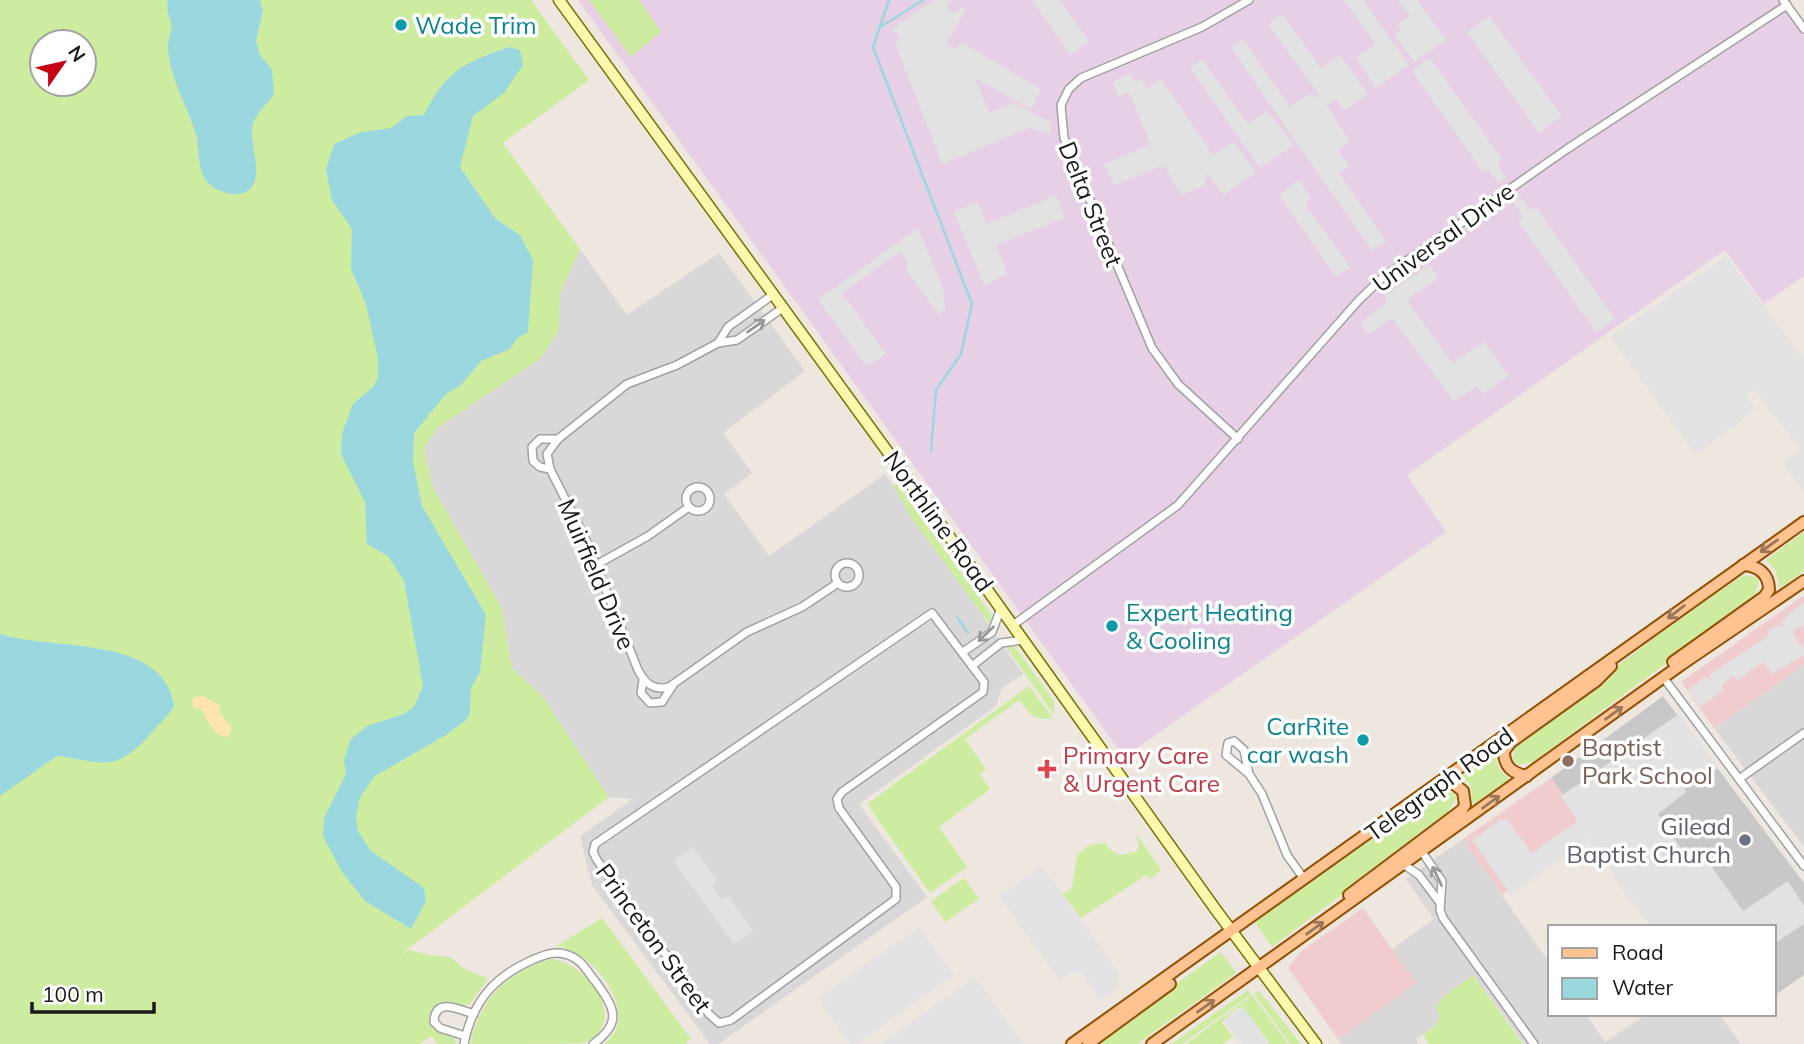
<svg xmlns="http://www.w3.org/2000/svg" width="1804" height="1044" font-family="Mulish,sans-serif">
	<rect width="100%" height="100%" fill="#ede7df"/>
	<g fill="#d9d7d7">
		<path d="M580,249L627,315L719,253L805,371L723,433L752,473L724,494L769,556L885,474L1023,674L1002,688L996,706L859,804L927,897L718,1044H710L592,885L580,836L633,799L609,797L543,697L512,668L502,608L433,488L424,449L436,429L541,357L559,331L560,293Z"/>
		<path d="M1804,665V847L1714,728Z"/>
		<path d="M1463,839L1550,964V1014H1586L1605,1042L1647,1014H1719L1741,1044H1524L1485,990L1416,1039L1419,1044H1342L1338,1039L1415,983L1392,949L1434,919L1406,879Z"/>
	</g>
	<g fill="#f0cccf">
		<path d="M1804,595V665L1714,728L1681,682Z"/>
		<path d="M1551,778L1588,834L1502,895L1463,839Z"/>
		<path d="M1363,908L1416,983L1338,1039L1288,968L1300,952Z"/>
	</g>
	<path fill="#e7d0e5" d="M578,0H1778L1804,36V276L1764,304L1725,250L1407,475L1446,532L1124,757Z"/>
	<path fill="#c8c8c8" d="M1663,696L1804,883V975L1774,996V927H1656L1551,778Z"/>
	<g fill="#ceeca0" fill-rule="evenodd">
		<path d="M0,0H531L589,80L503,143L580,249L560,293L559,331L541,358L436,429L424,449L433,488L502,608L512,668L543,697L609,797L400,955L409,950L428,955L450,957L465,969L488,979L470,1004L462,1006L445,1001L432,1008L429,1020L432,1027L453,1037L457,1044H438L431,1036L419,1044H0ZM42,42H84V84H42Z"/>
		<path d="M589,0H639L661,32L631,57Z"/>
		<path d="M897,484L991,614L992,627L912,519L893,485Z"/>
		<path d="M1804,532V571L1779,589L1776,571L1766,560Z"/>
		<path d="M1743,575L1759,578L1756,594L1749,602L1533,762L1520,765L1513,761L1514,750L1519,742L1651,640Z"/>
		<path d="M1005,645L1015,647L1054,701V715Z"/>
		<path d="M1029,686L1052,717C1035,724 1028,711 1019,700L965,739L986,769L980,775L990,789L939,827L967,867L930,893L867,804Z"/>
		<path d="M1495,751L1499,769L1509,779L1473,805L1470,784L1460,776Z"/>
		<path d="M1444,791L1454,793L1456,798L1445,817L1272,947L1255,922L1436,793Z"/>
		<path d="M1135,832L1161,870L1151,879L1146,875L1081,918L1063,894L1072,888L1077,855L1089,845L1105,843C1116,857 1121,857 1137,851L1139,844Z"/>
		<path d="M964,878L979,899L945,922L931,901Z"/>
		<path d="M602,918L691,1039L684,1044H604C644,1015 593,951 557,946Z"/>
		<path d="M1221,952L1236,973L1137,1044H1091Z"/>
		<path d="M549,959C586,960 632,1022 584,1043C573,1044 489,1044 470,1044C480,998 506,974 549,959Z"/>
		<path d="M1473,975L1523,1044H1429L1423,1035L1435,1027L1440,1017L1436,1006L1446,995Z"/>
		<path d="M1248,990L1251,994L1182,1044H1171Z"/>
		<path d="M1259,991L1301,1044H1290L1254,994Z"/>
		<path d="M1252,995L1288,1044H1270L1243,1007L1234,1010L1222,1022L1233,1037L1223,1044H1186Z"/>
	</g>
	<path fill="#ffe4ab" d="M201,695L220,706V713L232,728L228,737C215,737 207,721 203,711L193,707L192,699Z"/>
	<g fill="#e2e2e2">
		<path d="M934,0H953L946,5L952,14L963,7L965,10L946,44L956,49L961,42L1041,89L1031,109L975,78L989,113L1015,103L1043,119H1049L1051,134L1029,128L942,164L895,43L901,36L891,30Z"/>
		<path d="M1032,0H1060L1089,42L1070,55Z"/>
		<path d="M1344,0H1363L1409,65L1376,88L1356,58L1376,44Z"/>
		<path d="M1398,0H1417L1446,40L1414,62L1395,35L1401,31L1397,25L1410,16Z"/>
		<path d="M1282,14L1321,68L1340,55L1368,94L1344,111L1336,99L1326,106L1350,141L1338,150L1349,166L1339,173L1386,241L1372,251L1231,48L1243,39L1290,107L1309,94L1321,98L1268,24Z"/>
		<path d="M1489,16L1562,116L1539,133L1467,32Z"/>
		<path d="M1430,58L1502,159L1497,163L1506,178L1499,184L1488,169L1483,172L1412,71Z"/>
		<path d="M1202,59L1248,124L1267,111L1294,145L1260,168L1190,68Z"/>
		<path d="M1130,74L1134,81L1142,79L1148,89L1161,79L1213,155L1233,142L1256,172L1223,195L1199,162L1208,176L1204,179L1206,185L1181,195L1164,165L1114,185L1104,164L1151,145L1129,92L1118,96L1113,82Z"/>
		<path d="M1299,180L1312,198L1305,204L1351,268L1342,273L1335,276L1279,195Z"/>
		<path d="M1056,195L1065,217L996,245L1007,274L984,285L954,212L977,202L987,224Z"/>
		<path d="M1521,197L1530,210L1537,208L1615,319L1596,332L1518,221L1523,217L1513,202Z"/>
		<path d="M918,228L943,288L945,309L939,315L905,268L909,264L900,252L842,293L886,354L867,367L818,300Z"/>
		<path d="M1726,256L1804,360V493L1783,463L1800,449L1755,391L1746,395L1755,408L1739,423L1695,454L1610,337Z"/>
		<path d="M1429,265L1439,277L1407,300L1452,363L1484,341L1509,376L1483,394L1477,386L1454,401L1392,318L1368,335L1360,323L1386,303L1385,296Z"/>
		<path d="M1804,602V628L1802,625L1792,632L1804,649V655L1772,674L1763,662L1737,681L1734,676L1721,685L1724,690L1700,707L1688,691L1690,688L1706,677L1711,681L1710,674L1767,637L1769,631L1777,625L1784,627L1782,620Z"/>
		<path d="M1679,714L1718,768L1709,774L1704,772L1683,786L1686,792L1658,814L1686,856L1703,855L1743,911L1788,881L1804,906V924L1774,944V927H1653L1624,894L1605,859L1594,857L1588,839L1511,895L1472,840L1500,820L1507,819L1532,853L1578,821L1561,796Z"/>
		<path d="M693,847L717,880L712,887L721,899L729,897L753,931L734,944L673,861Z"/>
		<path d="M1042,866L1120,974L1117,981L1120,986L1100,1000L1082,974L1074,971L1060,981L999,896Z"/>
		<path d="M919,927L954,975L857,1044H849L818,998Z"/>
		<path d="M975,977L1024,1044H880Z"/>
		<path d="M1243,1007L1269,1044H1241L1224,1020Z"/>
	</g>
	<g fill="#9bd7df">
		<path d="M168,0H260L263,11L256,41L260,55L272,70L274,94C267,105 257,111 253,124C248,142 264,172 251,188C245,195 235,195 227,193C191,184 203,153 194,128C185,103 169,74 168,47C167,40 172,33 171,26C171,16 165,10 168,0Z"/>
		<path d="M509,47L520,50L523,65L504,93L473,116L460,167L495,218L520,235L533,260L528,332L517,338L510,349L481,361L460,386L446,394L414,433L413,462L422,506L486,615L480,672L471,688L470,713L466,720L446,735L375,776L360,797L356,818L358,831L370,850L424,888L426,901L411,929L365,901L342,872L323,836L324,818L346,774L344,760L351,739L367,726L404,714L414,707L423,686L404,581L388,556L367,544L365,502L341,454L342,433L353,404L374,386L378,377V359L366,304L351,269L352,229L332,200L326,169L334,144L361,132L391,128L407,116L424,115C446,71 463,63 509,47Z"/>
		<path d="M0,634C52,651 164,634 174,706C168,717 160,723 152,732C116,773 107,763 57,756L0,796Z"/>
	</g>
	<g fill="none" stroke-linecap="round" stroke-linejoin="round">
		<g stroke="#9bd7df" stroke-width="2.5">
			<path d="M889,0L873,47L972,304L961,354L936,390L931,451"/>
			<path d="M879,28L923,0"/>
			<path d="M957,617L968,633"/>
		</g>
		<g stroke="#a1a1a1" stroke-width="10">
			<g id="minor">
				<path d="M1783,0L1804,29"/>
				<path d="M774,294L728,327L718,343L737,340L784,307"/>
				<path d="M718,343L677,365L627,384L558,439L547,454L550,469L585,538L638,670C645,683 653,691 669,687L747,632L802,607L838,583"/>
				<path d="M1238,439L1178,384L1152,348L1064,138L1061,105L1069,89L1081,78L1202,27L1249,0"/>
				<path d="M550,469L540,467L533,461L532,447L540,439H558"/>
				<circle cx="698" cy="499" r="12"/>
				<circle cx="847" cy="575" r="12"/>
				<path d="M596,565L648,536L689,507"/>
				<path d="M932,613L984,682L983,692L842,792L837,799L839,808L896,887V899L731,1020L719,1023L709,1014L597,860L593,852L595,844Z"/>
				<path d="M1013,625L1178,505L1359,300L1381,279L1567,149L1787,5"/>
				<path d="M963,652L992,632L1001,608"/>
				<path d="M972,666L1001,643L1024,640"/>
				<path d="M1663,677L1804,866"/>
				<path d="M643,680L641,693L650,703L662,702L673,685"/>
				<path d="M1249,774L1226,755L1228,743L1234,741L1244,750L1249,774L1262,794L1287,855L1304,879"/>
				<path d="M1739,779L1804,733"/>
				<path d="M1422,852L1442,881L1440,910L1443,918L1534,1044"/>
				<path d="M1403,864L1419,875L1440,903"/>
				<path d="M465,1036L440,1028L434,1022C435,997 458,1009 474,1014"/>
				<path d="M464,1044C472,1002 494,977 532,960C544,955 555,950 568,955C581,959 587,971 595,981C614,1007 624,1022 593,1044"/>
			</g>
		</g>
		<g stroke="#737200" stroke-width="13">
			<path id="secondary" d="M559,0L946,532L1216,910L1316,1044"/>
		</g>
		<g stroke="#915000" stroke-width="14">
			<g id="primary">
				<path d="M1673,662L1764,597L1769,590C1769,574 1759,566 1743,565"/>
				<path d="M1527,776C1512,773 1504,767 1504,751L1511,742L1596,681L1611,666"/>
				<path d="M1349,895L1462,810L1465,805L1463,791L1454,784L1441,782"/>
				<path d="M1072,1044L1804,522"/>
				<path d="M1088,1044L1170,984"/>
				<path d="M1152,1044L1682,664L1804,581"/>
			</g>
		</g>
		<use href="#minor" stroke="#fff" stroke-width="7"/>
		<use href="#secondary" stroke="#fdf8ad" stroke-width="10"/>
		<use href="#primary" stroke="#ffc392" stroke-width="10"/>
	</g>
	<defs><path id="oneway-shaft" d="M-6 0H5M1.5-3L5.5 0L1.5 3" fill="none" stroke-width="1.6" stroke-linecap="round" stroke-linejoin="round" transform="scale(1.75)"/></defs>
	<g stroke="#989898">
		<use href="#oneway-shaft" transform="translate(756 326) rotate(-35)"/>
		<use href="#oneway-shaft" transform="translate(986 634) rotate(136)"/>
		<use href="#oneway-shaft" transform="translate(1437 876) rotate(-116)"/>
	</g>
	<g stroke="#98775c">
		<use href="#oneway-shaft" transform="translate(1769 546) rotate(145)"/>
		<use href="#oneway-shaft" transform="translate(1676 612) rotate(143)"/>
		<use href="#oneway-shaft" transform="translate(1614 713) rotate(-36)"/>
		<use href="#oneway-shaft" transform="translate(1491 802) rotate(-36)"/>
		<use href="#oneway-shaft" transform="translate(1315 928) rotate(-36)"/>
		<use href="#oneway-shaft" transform="translate(1206 1006) rotate(-35)"/>
	</g>
	<g fill="#0f9aa8" stroke="#fff" stroke-width="2.5">
		<circle cx="401" cy="25" r="7"/>
		<circle cx="1112" cy="626" r="7"/>
		<circle cx="1363" cy="740" r="7"/>
	</g>
	<circle fill="#8d6e63" stroke="#fff" stroke-width="2.5" cx="1568" cy="761" r="7"/>
	<path fill="#e0444e" stroke="#fff" stroke-width="2.5" d="M1043.5 758.5h7v7h7v7h-7v7h-7v-7h-7v-7h7z"/>
	<circle fill="#6b7280" stroke="#fff" stroke-width="2.5" cx="1745" cy="840" r="7"/>
	<g text-anchor="middle" dominant-baseline="central" stroke-width="7" stroke-linejoin="round" paint-order="stroke">
		<g font-size="24" fill="#0d838f" stroke="#fff" text-anchor="start">
			<text x="415" y="25">Wade Trim</text>
			<text x="1126" y="612">Expert Heating<tspan x="1126" dy="28">&amp; Cooling</tspan></text>
			<text x="1349" y="726" text-anchor="end">CarRite<tspan x="1349" dy="28">car wash</tspan></text>
		</g>
		<g font-size="24" fill="#1a1a1a" stroke="#fff">
			<text transform="translate(1091 204) rotate(68)">Delta Street</text>
			<text transform="translate(1443 237) rotate(-36)">Universal Drive</text>
			<text transform="translate(939 521) rotate(54)">Northline Road</text>
			<text transform="translate(597 574) rotate(67)">Muirfield Drive</text>
			<text transform="translate(1439 784) rotate(-36)">Telegraph Road</text>
			<text transform="translate(654 938) rotate(54)">Princeton Street</text>
		</g>
		<g font-size="24" fill="#785e54" stroke="#fff" text-anchor="start">
			<text x="1582" y="747">Baptist<tspan x="1582" dy="28">Park School</tspan></text>
		</g>
		<g font-size="24" fill="#be3a42" stroke="#fff" text-anchor="start">
			<text x="1063" y="755">Primary Care<tspan x="1063" dy="28">&amp; Urgent Care</tspan></text>
		</g>
		<g font-size="24" fill="#5b616d" stroke="#fff" text-anchor="end">
			<text x="1731" y="826">Gilead<tspan x="1731" dy="28">Baptist Church</tspan></text>
		</g>
	</g>
	<rect x="1548" y="925" width="228" height="91" fill="#ffffff" stroke="#a3a3a3" stroke-width="2"/>
	<rect x="1562" y="948" width="35" height="10" fill="#ffc392" stroke="#a3a3a3" stroke-width="2"/>
	<text x="1612" y="960" font-size="21" fill="#1a1a1a">Road</text>
	<rect x="1562" y="978" width="35" height="21" fill="#9bd7df" stroke="#a3a3a3" stroke-width="2"/>
	<text x="1612" y="995" font-size="21" fill="#1a1a1a">Water</text>
	<g transform="translate(63 63) rotate(56)"><circle r="33" fill="#ffffff" stroke="#a3a3a3" stroke-width="2"/>
	<path d="M0-5L12 26L0 18L-12 26Z" fill="#c50017"/>
	<text y="-10" font-size="19" font-weight="bold" text-anchor="middle" fill="#1a1a1a">N</text>
	</g>
	<path d="M32 1002v10h122v-10" fill="none" stroke="#1a1a1a" stroke-width="3.5"/>
	<text x="42" y="1002" font-size="21" fill="#1a1a1a" stroke="#ffffff" stroke-width="5" paint-order="stroke">100 m</text>
</svg>
